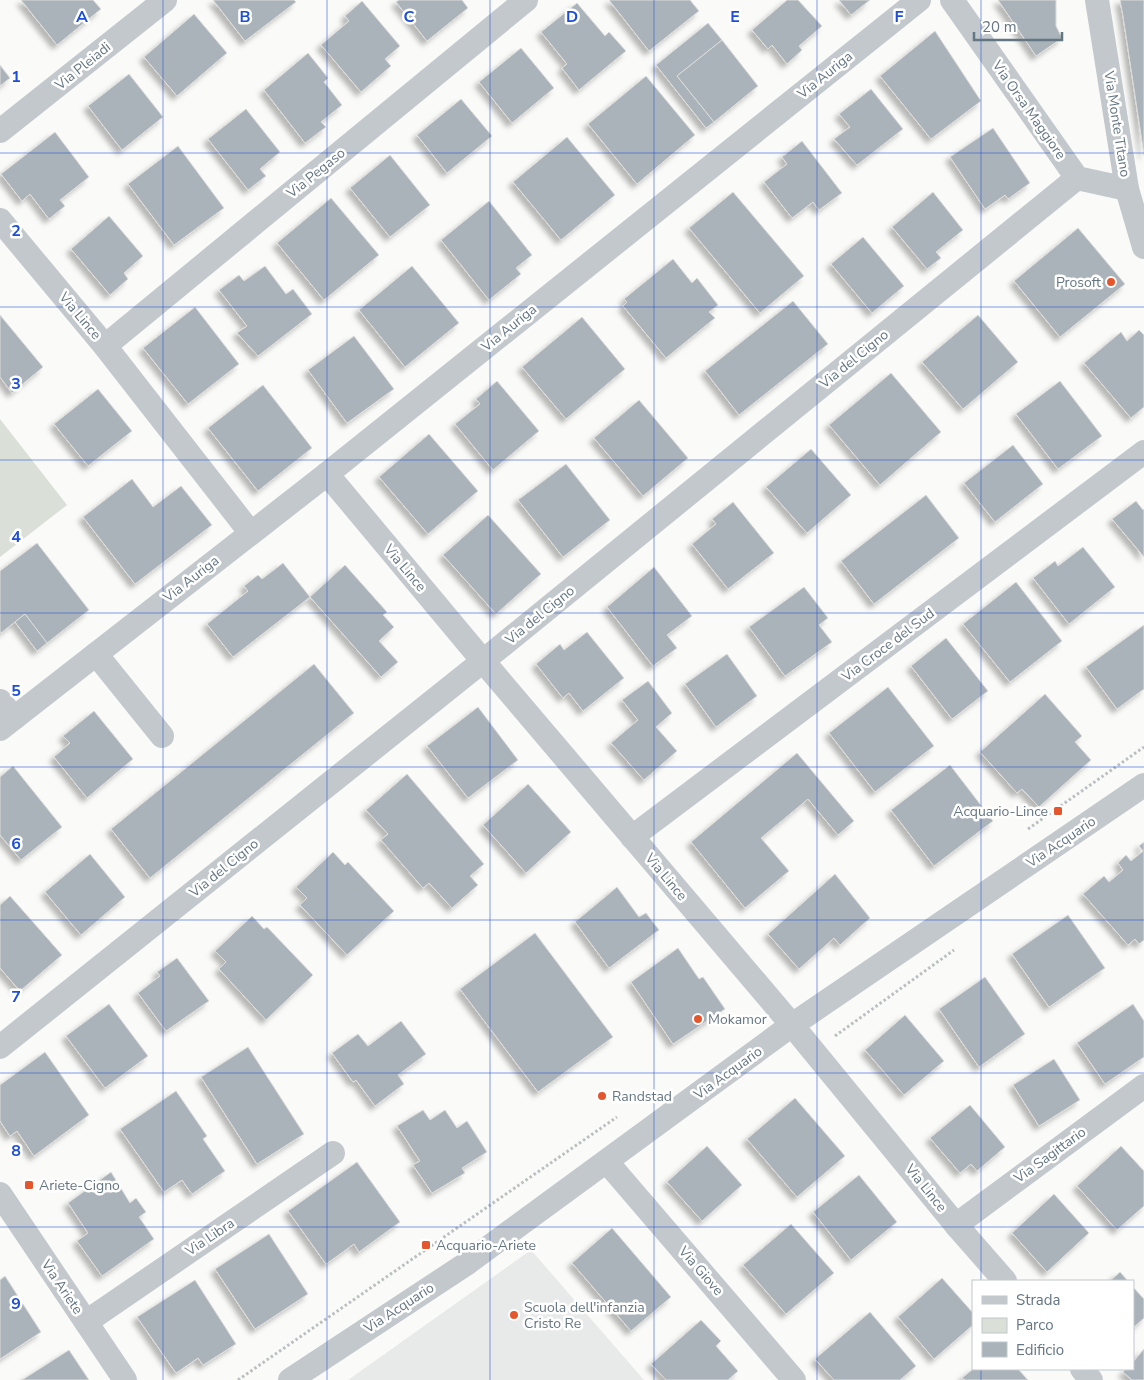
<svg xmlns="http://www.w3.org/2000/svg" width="1144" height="1380" font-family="'Nunito Sans',sans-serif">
	<defs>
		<filter id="shadow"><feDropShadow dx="-4.5" dy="4.5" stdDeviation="2.5" flood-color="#0004"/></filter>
	</defs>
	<rect width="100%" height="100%" fill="#fafaf8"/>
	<path fill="#e8e9e9" d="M531,1250L644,1380H348Z"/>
	<path fill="#dadfd7" d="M0,419L67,505L0,557Z"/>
	<g fill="#aab3b9" stroke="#dcdcda" filter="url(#shadow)">
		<path d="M21,0H93L101,9L57,45Z"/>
		<path d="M213,0H294L296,2L245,41Z"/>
		<path d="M399,0H462L468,8L427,41L396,2Z"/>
		<path d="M609,0H690L699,11L649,51Z"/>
		<path d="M787,0H798L822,26L799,46L802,50L787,64L772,45L768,49L752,30Z"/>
		<path d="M839,0H870L851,15Z"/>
		<path d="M998,0H1056V26L1062,38L1036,56Z"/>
		<path d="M1120,0H1144V155L1123,16Z"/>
		<path d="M362,1L400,46L385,59L391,66L361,92L321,45L349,21L345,16Z"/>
		<path d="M577,3L605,36L609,32L626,51L579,90L562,68L567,64L541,32Z"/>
		<path d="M194,14L227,53L177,96L144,57Z"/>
		<path d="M708,23L722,40L677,76L714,122L706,128L656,65Z"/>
		<path d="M935,31L981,101L931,139L880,76Z"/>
		<path d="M722,40L758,86L714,122L677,76Z"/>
		<path d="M521,48L554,88L512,123L479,82Z"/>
		<path d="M308,53L328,78L324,82L342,105L321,122L326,127L305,143L264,90Z"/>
		<path d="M0,65L10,78L0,86Z"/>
		<path d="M129,74L163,117L122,150L88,106Z"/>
		<path d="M646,76L695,135L637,184L588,124Z"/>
		<path d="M871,89L903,129L857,165L834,139L850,127L839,114Z"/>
		<path d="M461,99L492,136L447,173L417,135Z"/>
		<path d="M246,109L280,152L260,169L266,176L248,190L208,139Z"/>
		<path d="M993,128L1030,183L1008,199L1005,195L985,209L950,157Z"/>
		<path d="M55,132L89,177L60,200L65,206L49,219L30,194L22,201L1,174Z"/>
		<path d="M567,137L615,195L561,240L513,182Z"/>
		<path d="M802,141L842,193L819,210L813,202L792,218L764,182L787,164L782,157Z"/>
		<path d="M178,146L224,208L174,245L128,184Z"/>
		<path d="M390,155L430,205L390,237L350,188Z"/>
		<path d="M733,192L804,276L760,313L689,228Z"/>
		<path d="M933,192L963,230L936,252L941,258L927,269L892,227Z"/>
		<path d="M331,198L379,255L324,300L277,243Z"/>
		<path d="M489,201L532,255L516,268L521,274L489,300L441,240Z"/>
		<path d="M109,216L143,256L124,273L128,279L110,295L71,249Z"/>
		<path d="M1078,228L1125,284L1060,337L1014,281Z"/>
		<path d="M863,237L904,286L872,313L831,264Z"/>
		<path d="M673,259L692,283L697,278L718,305L709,312L715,318L666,358L623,306L627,302L624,299Z"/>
		<path d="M265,266L286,294L293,289L312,314L258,356L237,333L247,326L219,290L239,275L244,281Z"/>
		<path d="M412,266L459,323L405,367L359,310Z"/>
		<path d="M793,301L828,344L739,415L705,371Z"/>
		<path d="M195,307L239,364L188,404L143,348Z"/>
		<path d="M0,315L43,367L12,393L0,377Z"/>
		<path d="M978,315L1018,362L963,409L922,362Z"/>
		<path d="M582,317L625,369L566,419L522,367Z"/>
		<path d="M1139,330L1144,335V407L1131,418L1084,363L1121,332L1127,341Z"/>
		<path d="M354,336L394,389L347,423L308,370Z"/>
		<path d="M891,373L941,432L880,485L829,425Z"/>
		<path d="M497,381L539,431L493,470L455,424L480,404L476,399Z"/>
		<path d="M1060,381L1102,436L1058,469L1016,414Z"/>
		<path d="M263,385L312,448L258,491L208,428Z"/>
		<path d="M98,389L132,431L88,466L54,424Z"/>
		<path d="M639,400L688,458L643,496L594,438Z"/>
		<path d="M429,434L478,491L428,534L379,477Z"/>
		<path d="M1013,445L1043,484L995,522L964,483Z"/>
		<path d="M811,449L851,495L807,533L766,487Z"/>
		<path d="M566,464L610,520L563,557L518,500Z"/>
		<path d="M132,479L153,507L181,486L212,525L135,584L83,517Z"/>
		<path d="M926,495L959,538L874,604L841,561Z"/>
		<path d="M1136,501L1143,510L1144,509V557L1112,519Z"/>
		<path d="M733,502L774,553L728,589L692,544L716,524L712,519Z"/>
		<path d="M488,515L541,574L496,614L443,555Z"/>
		<path d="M37,543L89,610L47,643L25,614L1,633L0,631V571Z"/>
		<path d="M1083,547L1115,587L1069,624L1033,578L1055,561L1058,566Z"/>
		<path d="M283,563L310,597L233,657L207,624L248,591L244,586L258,575L262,579Z"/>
		<path d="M345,565L387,612L383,615L394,627L379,641L398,662L381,677L310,597Z"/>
		<path d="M654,567L692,616L667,635L677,648L653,666L607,607Z"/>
		<path d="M1016,582L1062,641L1010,682L963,624Z"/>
		<path d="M804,587L828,618L819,625L832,642L785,676L749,627Z"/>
		<path d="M25,614L47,643L37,651L15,622Z"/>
		<path d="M1144,625V689L1117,709L1086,667Z"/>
		<path d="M587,632L624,678L583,711L569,693L563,698L536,664L560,644L564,650Z"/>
		<path d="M946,638L988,691L952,719L911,666Z"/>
		<path d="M727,654L757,696L716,727L685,684Z"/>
		<path d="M314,664L354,713L150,878L111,829Z"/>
		<path d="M648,681L672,713L656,727L677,751L644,780L611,743L638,720L622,700Z"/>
		<path d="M888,687L934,746L875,792L829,733Z"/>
		<path d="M1045,694L1082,736L1075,742L1091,760L1039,807L1022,789L1017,793L980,752Z"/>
		<path d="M478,707L518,760L468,798L427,746Z"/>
		<path d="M94,711L133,759L87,798L54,757L70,743L63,736Z"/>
		<path d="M797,753L854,821L838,835L808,799L761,838L789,871L745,908L691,842Z"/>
		<path d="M950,765L993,821L934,866L891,810Z"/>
		<path d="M13,766L62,827L21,860L0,835V777Z"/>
		<path d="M407,774L484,864L470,876L478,885L452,908L429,883L423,888L381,840L388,834L366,810Z"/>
		<path d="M528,784L571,832L526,873L483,825Z"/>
		<path d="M1144,842V940L1139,944L1135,939L1128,945L1083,894L1104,876L1109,882L1123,870L1118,863L1126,855L1131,861L1143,851L1139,846Z"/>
		<path d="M333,852L345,865L348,862L394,911L347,955L300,905L307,898L296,887Z"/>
		<path d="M90,854L125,897L81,935L45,892Z"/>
		<path d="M835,874L870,918L840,945L834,938L799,969L768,934Z"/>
		<path d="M617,887L639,917L646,913L659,930L609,968L575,922Z"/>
		<path d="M10,896L62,955L20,991L0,968V905Z"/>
		<path d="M1068,915L1105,968L1049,1007L1012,954Z"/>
		<path d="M252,916L264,929L267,927L313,975L266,1020L219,969L226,962L215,951Z"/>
		<path d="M535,933L613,1037L538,1092L460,989Z"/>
		<path d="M678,948L699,979L703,977L725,1009L673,1044L631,982Z"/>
		<path d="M177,958L209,1001L166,1031L138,993L160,976L157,972Z"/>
		<path d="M985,977L1025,1034L979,1067L939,1009Z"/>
		<path d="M109,1004L148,1056L105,1088L66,1036Z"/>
		<path d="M1133,1004L1144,1021V1057L1105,1084L1077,1043Z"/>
		<path d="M905,1015L944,1061L904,1095L865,1050Z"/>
		<path d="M401,1021L426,1054L398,1075L404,1084L375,1106L356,1080L353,1082L332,1053L358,1034L368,1046Z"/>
		<path d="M248,1047L304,1134L257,1164L201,1077Z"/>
		<path d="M45,1052L89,1115L34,1156L17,1131L10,1136L0,1121V1085Z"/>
		<path d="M1054,1059L1080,1100L1039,1126L1013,1085Z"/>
		<path d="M176,1091L207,1136L203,1139L225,1171L192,1194L182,1180L164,1192L120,1129Z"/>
		<path d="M795,1098L845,1156L797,1197L747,1139Z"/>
		<path d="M970,1105L1005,1147L977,1171L971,1164L960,1173L930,1138Z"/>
		<path d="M423,1110L430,1120L445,1110L457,1128L467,1121L487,1152L462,1168L465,1173L432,1193L413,1165L420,1161L397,1126Z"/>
		<path d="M707,1146L742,1185L702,1221L667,1182Z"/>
		<path d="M1121,1146L1144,1171V1206L1117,1230L1077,1186Z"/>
		<path d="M357,1162L400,1222L359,1252L354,1244L326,1264L288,1211Z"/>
		<path d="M111,1172L130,1203L136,1198L146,1212L139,1217L154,1239L102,1276L77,1241L88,1233L68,1203Z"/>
		<path d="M859,1175L897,1222L851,1260L813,1212Z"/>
		<path d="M1054,1194L1089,1233L1047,1272L1012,1233Z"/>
		<path d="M791,1224L834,1273L786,1314L743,1265Z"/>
		<path d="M612,1228L671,1297L631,1331L572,1263Z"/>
		<path d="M269,1234L308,1294L255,1329L215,1269Z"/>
		<path d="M1120,1272L1128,1281H1110Z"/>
		<path d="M5,1276L41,1332L0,1359V1280Z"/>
		<path d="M942,1278L973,1313V1325L934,1359L898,1317Z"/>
		<path d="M195,1280L236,1344L203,1365L198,1358L176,1373L137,1317Z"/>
		<path d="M1133,1287L1144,1299V1318L1133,1328Z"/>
		<path d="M870,1312L916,1366L900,1380H834L815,1359Z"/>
		<path d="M701,1320L721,1341L716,1346L738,1371L728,1380H666L651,1364Z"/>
		<path d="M1144,1349V1380H1132L1123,1372L1126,1369H1133V1362Z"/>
		<path d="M69,1350L89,1380H22Z"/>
		<path d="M973,1369H1018L1028,1380H965L962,1378Z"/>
	</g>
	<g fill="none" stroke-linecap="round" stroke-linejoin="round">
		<g stroke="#bbbfc2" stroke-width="3" stroke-dasharray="2.5 2.5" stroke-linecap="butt">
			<path d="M1028,829L1144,747"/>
			<path d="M835,1036L954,950"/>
			<path d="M238,1380L617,1117"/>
		</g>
		<g stroke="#c3c8cc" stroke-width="24">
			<path d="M952,0L1077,178L1127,189"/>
			<path d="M1097,0L1127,189L1144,247"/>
			<path d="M0,131L165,0"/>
			<path d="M0,220L105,346L250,532"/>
			<path d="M105,346L526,0"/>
			<path d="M327,474L483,661L792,1025L956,1225L1005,1281"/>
			<path d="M96,654L162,736"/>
			<path d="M0,701L14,718"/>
			<path d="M0,729L327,474L919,0"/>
			<path d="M632,837L1144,452"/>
			<path d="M0,1047L483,661L1077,178"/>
			<path d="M607,1162L794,1380"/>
			<path d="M0,1194L125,1380"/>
			<path d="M956,1225L1144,1086"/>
			<path d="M86,1322L333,1153"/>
			<path d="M1082,1369L1091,1380"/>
			<path d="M290,1380L466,1264L792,1025L1144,785"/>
		</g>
	</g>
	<path fill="none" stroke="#1d4ed8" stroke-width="1" stroke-opacity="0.55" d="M163,0V1380M327,0V1380M490,0V1380M654,0V1380M817,0V1380M981,0V1281M0,153H1144M0,307H1144M0,460H1144M0,613H1144M0,767H1144M0,920H1144M0,1073H1144M0,1227H1144M981,1369V1380"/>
	<g fill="#e4572e" stroke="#fff" stroke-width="2">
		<circle cx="1111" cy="282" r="5"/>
		<rect x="1053" y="806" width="10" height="10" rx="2.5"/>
		<circle cx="698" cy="1019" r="5"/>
		<circle cx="602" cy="1096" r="5"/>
		<rect x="24" y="1180" width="10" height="10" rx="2.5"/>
		<rect x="421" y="1240" width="10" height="10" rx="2.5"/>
		<circle cx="514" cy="1315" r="5"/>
	</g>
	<g text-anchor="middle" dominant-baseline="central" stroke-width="5" stroke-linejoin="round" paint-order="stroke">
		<g font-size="14" fill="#657683" stroke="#fff">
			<text transform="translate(83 66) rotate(-39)">Via Pleiadi</text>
			<text transform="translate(825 75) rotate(-39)">Via Auriga</text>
			<text transform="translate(1029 110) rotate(55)">Via Orsa Maggiore</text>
			<text transform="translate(1117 124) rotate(81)">Via Monte Titano</text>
			<text transform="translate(316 173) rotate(-39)">Via Pegaso</text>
			<text transform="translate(80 316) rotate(50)">Via Lince</text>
			<text transform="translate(509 328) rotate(-39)">Via Auriga</text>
			<text transform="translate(854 359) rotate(-39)">Via del Cigno</text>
			<text transform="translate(405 568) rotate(50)">Via Lince</text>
			<text transform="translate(191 579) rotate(-38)">Via Auriga</text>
			<text transform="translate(540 615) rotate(-39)">Via del Cigno</text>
			<text transform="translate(888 645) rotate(-37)">Via Croce del Sud</text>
			<text transform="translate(1061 842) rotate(-34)">Via Acquario</text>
			<text transform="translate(224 868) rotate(-39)">Via del Cigno</text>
			<text transform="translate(666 877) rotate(50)">Via Lince</text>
			<text transform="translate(728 1073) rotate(-36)">Via Acquario</text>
			<text transform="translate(1050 1155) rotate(-36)">Via Sagittario</text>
			<text transform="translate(926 1188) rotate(51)">Via Lince</text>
			<text transform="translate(210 1237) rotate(-34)">Via Libra</text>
			<text transform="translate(701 1271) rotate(49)">Via Giove</text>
			<text transform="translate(62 1287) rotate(56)">Via Ariete</text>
			<text transform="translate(399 1308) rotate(-33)">Via Acquario</text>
		</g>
		<g font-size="14" fill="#657683" stroke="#fff" text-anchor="start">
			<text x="1101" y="282" text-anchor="end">Prosoft</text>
			<text x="1048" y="811" text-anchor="end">Acquario-Lince</text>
			<text x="708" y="1019">Mokamor</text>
			<text x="612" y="1096">Randstad</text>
			<text x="39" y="1185">Ariete-Cigno</text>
			<text x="436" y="1245">Acquario-Ariete</text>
			<text x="524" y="1307">Scuola dell'infanzia<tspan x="524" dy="16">Cristo Re</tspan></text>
		</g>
	</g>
	<g font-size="16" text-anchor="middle" font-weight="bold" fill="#1d4ed8" stroke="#fff" stroke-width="5" stroke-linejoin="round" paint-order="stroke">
		<text x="82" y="22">A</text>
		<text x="245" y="22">B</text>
		<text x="409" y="22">C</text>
		<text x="572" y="22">D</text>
		<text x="735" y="22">E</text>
		<text x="899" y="22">F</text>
		<text x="16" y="82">1</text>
		<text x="16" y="236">2</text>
		<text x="16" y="389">3</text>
		<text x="16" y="542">4</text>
		<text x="16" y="696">5</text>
		<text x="16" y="849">6</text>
		<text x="16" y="1002">7</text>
		<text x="16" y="1156">8</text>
		<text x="16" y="1309">9</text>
	</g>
	<rect x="972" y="1280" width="162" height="90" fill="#ffffff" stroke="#c1c8cd"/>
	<rect x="982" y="1296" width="25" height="8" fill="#c3c8cc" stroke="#c1c8cd"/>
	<text x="1016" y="1305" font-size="15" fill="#657683">Strada</text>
	<rect x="982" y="1318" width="25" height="15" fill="#dadfd7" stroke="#c1c8cd"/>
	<text x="1016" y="1330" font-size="15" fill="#657683">Parco</text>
	<rect x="982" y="1342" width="25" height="15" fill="#aab3b9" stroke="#c1c8cd"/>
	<text x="1016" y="1355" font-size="15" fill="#657683">Edificio</text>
	<path d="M974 32v8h88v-8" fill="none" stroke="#657683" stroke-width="2.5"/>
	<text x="982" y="32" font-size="15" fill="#657683" stroke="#ffffff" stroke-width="4" paint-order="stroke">20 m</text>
</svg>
